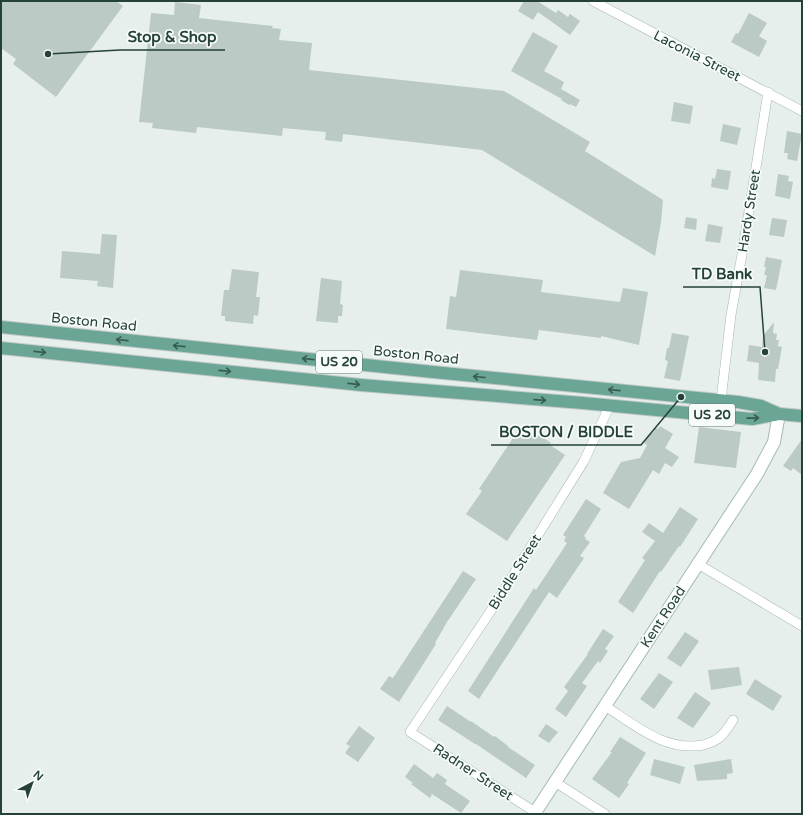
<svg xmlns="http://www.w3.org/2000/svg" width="803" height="815" font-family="'Varela Round',sans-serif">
	<rect width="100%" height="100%" fill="#e6efeb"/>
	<g fill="#bbcac4">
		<path d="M1,1H116L123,6L56,97L13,64L16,59L1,48Z"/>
		<path d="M524,1H537L556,13L558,10L568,17L570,14L580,21L570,35L538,12L533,20L518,11Z"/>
		<path d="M175,2L201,5L199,18L273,26L272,28L281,29L279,40L312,43L309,70L504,91L590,142L585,151L663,200L661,222L655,256L482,150L343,134L342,142L325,140L326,132L283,128L282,136L197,127L196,133L152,128L153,123L139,122L151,13L174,15Z"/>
		<path d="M749,13L767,23L759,36L767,41L759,57L731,42L736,33L738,34Z"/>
		<path d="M533,32L558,46L544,71L564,82L561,89L580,100L576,107L570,104L569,105L561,100L562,99L511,71Z"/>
		<path d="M674,102L693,106L690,124L671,121Z"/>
		<path d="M723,124L741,128L737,145L720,141Z"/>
		<path d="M787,131L802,134L797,161L787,159L788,153H784Z"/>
		<path d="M717,169L731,171L728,190L711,187L712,178L715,179Z"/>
		<path d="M778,174L789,176L788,181L793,182L790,199L775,196Z"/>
		<path d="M686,217L697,219L696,230L684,228Z"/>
		<path d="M772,218L787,220L784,237L769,235Z"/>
		<path d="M708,224L723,227L720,243L705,241Z"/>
		<path d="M102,234L117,235L113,288L97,286L98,281L60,278L62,251L100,254Z"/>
		<path d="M766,257L782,260L776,290L764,288L767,275H764L766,267H764Z"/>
		<path d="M232,269L259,272L256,297H260L258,316L254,315L253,324L225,321V316H221L224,290H229Z"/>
		<path d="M460,270L543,280L541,292L620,302L623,288L648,292L639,345L601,336V338L539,330L537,340L446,329L450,296L456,297Z"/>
		<path d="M321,278L342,281L340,304L343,305L342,316H338V323L316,321Z"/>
		<path d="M774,322L773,333L777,334L776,340H779L778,346L782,347L778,369H776L775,382L758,380L759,363L747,361L749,345L762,347L763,336Z"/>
		<path d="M672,333L689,336L680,381L664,378L668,361L665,360L667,348H669Z"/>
		<path d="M521,426L538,437L539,435L551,443L550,445L565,455L507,541L466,514L482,491L479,489Z"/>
		<path d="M660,426L673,434L665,448L679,457L672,467L665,463L659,474L653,470L629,509L603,493L621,462L640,458L647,445L644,443L651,432L653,433L656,428L658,429Z"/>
		<path d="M699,427L741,432L736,468L694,463Z"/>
		<path d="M802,439V475L793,468L791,471L783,466Z"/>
		<path d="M586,499L601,509L584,536L586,538L585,539L590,542L580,556L584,558L557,598L549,592L479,699L468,691L534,588L536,590L567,543L564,541L566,537L563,535Z"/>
		<path d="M680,507L698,519L680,547L679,546L661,572L660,571L633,613L618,602L645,560L642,558L655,541L642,532L649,523L663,533Z"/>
		<path d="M463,571L476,579L447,622L435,643L436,644L399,702L380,689L389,676L393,678Z"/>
		<path d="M603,629L614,636L605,649L608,651L600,663L598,661L582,683L587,686L566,717L555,709L568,691L564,687L588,654H587Z"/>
		<path d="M685,632L699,641L681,667L667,658Z"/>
		<path d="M739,667L742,685L711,690L708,670Z"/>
		<path d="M659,673L673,682L654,709L640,699Z"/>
		<path d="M755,679L782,696L773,711L746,694Z"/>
		<path d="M695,692L711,703L693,728L677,718Z"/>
		<path d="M447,706L471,722V721L494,737L495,736L508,746V747L535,765L526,778L476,744H475L438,720Z"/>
		<path d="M546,724L558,732L549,743L538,736Z"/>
		<path d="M359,726L375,738L358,762L345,753L350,746L346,744Z"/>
		<path d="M620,737L646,753L627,783L629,784L619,798L592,779L612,752H610Z"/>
		<path d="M654,759L685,767L680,784L650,775Z"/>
		<path d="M731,759L733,773L727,774V779L697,781L694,765Z"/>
		<path d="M414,764L433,778L437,773L447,780L445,784L470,801L461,813L432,794L430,798L411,784L413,783L405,777Z"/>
	</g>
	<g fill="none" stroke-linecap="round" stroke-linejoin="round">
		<g stroke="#a8b8b2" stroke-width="10">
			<g id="street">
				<path d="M593,1L802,111"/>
				<path d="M721,400L731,315L743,249L768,92"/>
				<path d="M698,564L802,626"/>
				<path d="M605,706C635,725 665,752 703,745C710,743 717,741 722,735C726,731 730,725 733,720"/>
				<path d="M555,782L605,814"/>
				<path d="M535,812L410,732L494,606L584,461L610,405"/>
			</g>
		</g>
		<g stroke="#a4bbb3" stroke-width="14">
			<path id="secondary" d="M534,814L757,474L774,442L779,414"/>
		</g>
		<g stroke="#c2cac8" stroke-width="14">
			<g id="primary">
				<path d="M1,327L433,372L738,402L761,406L779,414L802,416"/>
				<path d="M1,348L361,385L583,403L752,419L779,414"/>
			</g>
		</g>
		<use href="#street" stroke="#fff" stroke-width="9"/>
		<use href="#secondary" stroke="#fff" stroke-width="12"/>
		<use href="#primary" stroke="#6aa596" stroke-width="12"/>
	</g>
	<defs><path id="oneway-shaft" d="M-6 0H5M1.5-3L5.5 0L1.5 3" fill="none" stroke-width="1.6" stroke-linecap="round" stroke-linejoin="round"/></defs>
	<g stroke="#365b51">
		<use href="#oneway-shaft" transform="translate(122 340) rotate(-174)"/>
		<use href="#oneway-shaft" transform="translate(179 346) rotate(-174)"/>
		<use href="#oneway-shaft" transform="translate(40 352) rotate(6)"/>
		<use href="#oneway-shaft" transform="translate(308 359) rotate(-174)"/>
		<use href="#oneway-shaft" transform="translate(225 371) rotate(6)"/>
		<use href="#oneway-shaft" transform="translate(479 377) rotate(-175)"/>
		<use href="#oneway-shaft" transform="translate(354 384) rotate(6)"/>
		<use href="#oneway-shaft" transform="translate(614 390) rotate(-174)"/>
		<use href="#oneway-shaft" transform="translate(540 400) rotate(4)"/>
		<use href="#oneway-shaft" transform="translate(753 418) rotate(-1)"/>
	</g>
	<g text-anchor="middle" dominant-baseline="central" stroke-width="3.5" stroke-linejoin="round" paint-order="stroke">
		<g fill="#f7fbf9" stroke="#637a73" stroke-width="1">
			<rect x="316" y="351" width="46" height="22" rx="3"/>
			<rect x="689" y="404" width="46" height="22" rx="3"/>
		</g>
		<g font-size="13" font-weight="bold" fill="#24423a">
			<text x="339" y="362">US 20</text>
			<text x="712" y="415">US 20</text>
		</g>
		<g font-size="14" fill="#24423a" stroke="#f7fbf9">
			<text transform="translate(697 56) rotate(27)">Laconia Street</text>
			<text transform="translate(749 211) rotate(-81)">Hardy Street</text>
			<text transform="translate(94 322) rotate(6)">Boston Road</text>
			<text transform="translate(416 355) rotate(6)">Boston Road</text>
			<text transform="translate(515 572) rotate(-58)">Biddle Street</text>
			<text transform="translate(663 617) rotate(-57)">Kent Road</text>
			<text transform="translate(473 772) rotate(33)">Radner Street</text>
		</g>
	</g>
	<path fill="none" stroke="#24423a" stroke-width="1.5" d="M48 54L120 50H225M765 352L760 287H683M681 397L641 445H491"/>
	<g fill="#24423a" stroke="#f7fbf9" stroke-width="1.5">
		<circle cx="48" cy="54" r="4"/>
		<circle cx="765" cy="352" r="4"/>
		<circle cx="681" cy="397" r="4"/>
	</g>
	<g font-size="15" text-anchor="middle" font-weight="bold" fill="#24423a" stroke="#f7fbf9" stroke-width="3.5" stroke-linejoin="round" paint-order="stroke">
		<text x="172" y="42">Stop &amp; Shop</text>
		<text x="722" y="279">TD Bank</text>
		<text x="566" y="437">BOSTON / BIDDLE</text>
	</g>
	<rect width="803" height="815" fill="none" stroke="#24423a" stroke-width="4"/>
	<g transform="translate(32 783) rotate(41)" stroke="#f7fbf9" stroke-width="3" paint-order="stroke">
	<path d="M0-3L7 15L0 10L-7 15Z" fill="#24423a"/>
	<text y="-6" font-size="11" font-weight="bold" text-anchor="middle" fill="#24423a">N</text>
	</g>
</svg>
